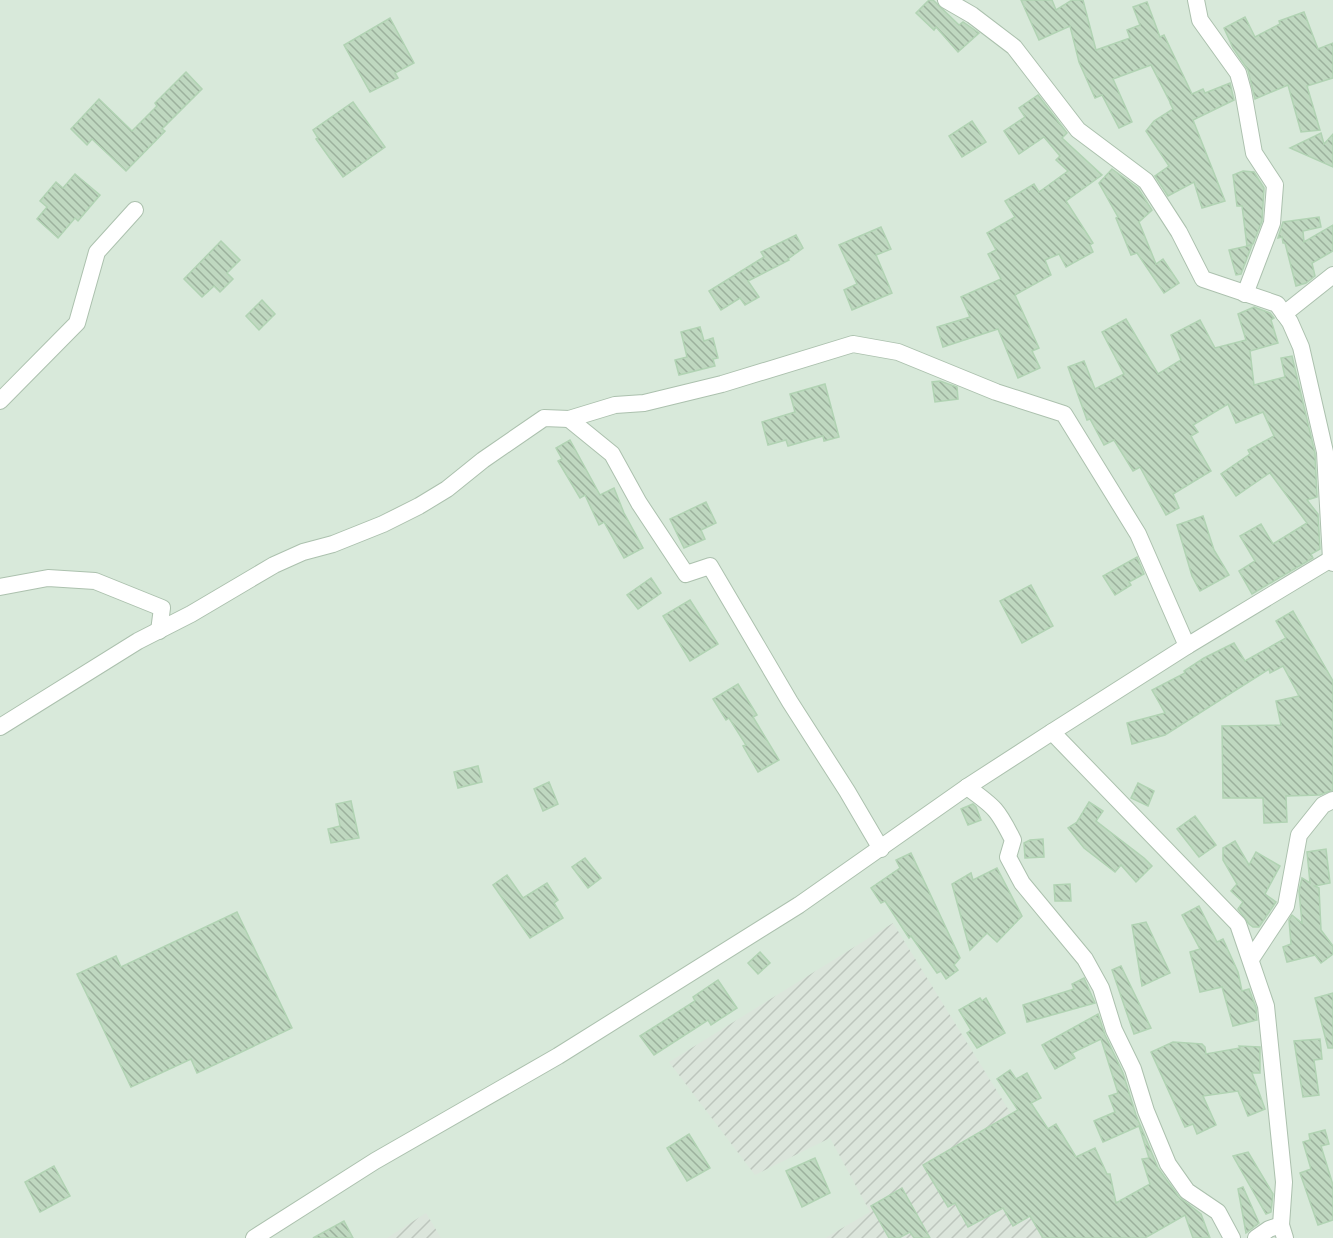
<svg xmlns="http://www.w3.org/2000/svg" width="1333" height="1238" font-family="Quicksand,sans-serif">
	<defs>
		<pattern id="industrial-furrows" width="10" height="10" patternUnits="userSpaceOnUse" patternTransform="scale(1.5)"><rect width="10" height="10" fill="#dbe5db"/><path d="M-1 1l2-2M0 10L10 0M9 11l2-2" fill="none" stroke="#bdc6bd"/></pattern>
		<pattern id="building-back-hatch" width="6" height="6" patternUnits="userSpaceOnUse" patternTransform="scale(1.5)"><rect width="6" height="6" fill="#bfd8c0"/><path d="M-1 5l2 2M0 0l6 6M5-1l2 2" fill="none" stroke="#9cb19d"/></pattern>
	</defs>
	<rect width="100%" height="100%" fill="#eaf5eb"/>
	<rect fill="#d8e9da" x="0" y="0" width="1333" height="1238"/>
	<g fill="url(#industrial-furrows)">
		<path d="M893,923L1073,1214L1102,1238H825L870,1212L830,1138L755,1175L669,1062Z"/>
		<path d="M426,1213L441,1238H387Z"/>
	</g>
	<g fill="url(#building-back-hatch)" stroke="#b1d3b3" stroke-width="1.5">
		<path d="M929,0H933L959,25L963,22L979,33L958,52L936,27L934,30L916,13Z"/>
		<path d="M1021,0H1052L1056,10L1072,0H1083L1096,50L1130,38L1127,30L1140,25L1133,7L1147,2L1160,37L1164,35L1192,94L1203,89L1205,93L1230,83L1234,100L1193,120L1225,201L1202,208L1194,182L1168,196L1155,176L1169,166L1146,131L1154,121L1173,109L1170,103L1172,101L1170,102L1151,65L1113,79L1132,122L1119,128L1102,95L1095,98L1079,62L1070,26L1039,40Z"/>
		<path d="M1304,12L1318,49L1333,43V78L1307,86L1320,130L1301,132L1288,85L1255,99L1248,70L1233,48L1224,28L1245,17L1255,37L1280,24L1279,21Z"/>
		<path d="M390,18L414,63L395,73L398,78L370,92L344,45Z"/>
		<path d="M186,72L202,89L162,129L165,131L126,171L92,139L87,145L71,129L99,99L132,131L157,106L155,103Z"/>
		<path d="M1038,95L1067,133L1062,138L1102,175L1066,201L1093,243L1090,245L1093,252L1066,267L1059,254L1045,260L1051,275L1015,295L1039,348L1032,351L1040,368L1018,378L998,329L943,347L937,327L970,317L961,297L1001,279L988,254L996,250L987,233L1015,217L1005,201L1034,184L1039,192L1068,171L1056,160L1060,156L1044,137L1019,154L1004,131L1025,117L1019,108Z"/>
		<path d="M353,102L385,147L343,177L316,139L318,138L313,130Z"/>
		<path d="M972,121L986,142L962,157L949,136Z"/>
		<path d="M1321,133L1324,144L1333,134V167L1290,148Z"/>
		<path d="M1112,169L1138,188L1152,210L1139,222L1156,264L1163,259L1179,283L1164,293L1137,253L1131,255L1116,218L1118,217L1099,183Z"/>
		<path d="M1243,171L1254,172L1264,188L1262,221L1253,244L1247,246L1242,206H1237L1233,175Z"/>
		<path d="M75,174L100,195L78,221L75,218L58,238L37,219L47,207L40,201L56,182L63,188Z"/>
		<path d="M1319,217L1321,227L1303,231L1304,242L1333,225V251L1312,263L1315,276L1306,283L1296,286L1285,243H1283L1282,237L1278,238L1283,222Z"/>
		<path d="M881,227L891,249L876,255L892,293L852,310L844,290L857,284L839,245Z"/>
		<path d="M796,235L803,248L788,259L789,260L748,281L759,297L745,305L740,298L721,310L709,291L764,257L761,252Z"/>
		<path d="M221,241L240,260L227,273L233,279L220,292L214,286L202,297L184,279Z"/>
		<path d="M1252,245L1241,274L1236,275L1229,250Z"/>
		<path d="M262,300L275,314L259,330L246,316Z"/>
		<path d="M1254,307L1270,313L1274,318L1271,320L1278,343L1250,351L1254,385L1285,377L1281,358L1292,356L1315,453L1317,497L1307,500L1318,514L1320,549L1311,554L1313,558L1252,594L1239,571L1255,561L1240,536L1261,524L1273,544L1307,523L1270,473L1271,472L1236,496L1221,474L1250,454L1248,450L1274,436L1263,412L1236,423L1228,404L1193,425L1198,432L1191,436L1211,471L1173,494L1179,508L1166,515L1140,467L1133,471L1114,440L1104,445L1090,419L1087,420L1068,367L1084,361L1095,389L1124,374L1102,332L1126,319L1158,374L1181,360L1171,335L1200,320L1215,348L1246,340L1238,314Z"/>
		<path d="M700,327L704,341L713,338L718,358L713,359L715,366L679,375L675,360L687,357L681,332Z"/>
		<path d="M940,381L957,387L958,399L935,402L932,382Z"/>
		<path d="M825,384L839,437L824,441L823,436L788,446L786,440L768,445L762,422L795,412L790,394Z"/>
		<path d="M570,440L600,495L614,488L624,513L643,548L624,558L604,522L599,525L585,495L580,498L558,461L562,459L556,448Z"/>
		<path d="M706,502L716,523L701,530L705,539L684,548L670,519Z"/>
		<path d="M1203,516L1214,550L1229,575L1200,591L1192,576L1177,525Z"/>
		<path d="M1137,557L1144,574L1129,582L1131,585L1115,595L1103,576Z"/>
		<path d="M651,578L661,593L638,609L627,595Z"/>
		<path d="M1031,585L1053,626L1022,643L1000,601Z"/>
		<path d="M690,600L718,644L690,661L663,616Z"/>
		<path d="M1293,611L1333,681V790L1320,795L1286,796L1287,822L1264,823L1263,798H1223L1222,726L1281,725L1276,701L1299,696L1283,666L1270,673L1269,669L1165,735L1132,744L1127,723L1165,713L1152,690L1185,673L1184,671L1204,658L1234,643L1245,661L1286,638L1276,621Z"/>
		<path d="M738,684L757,715L753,717L779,760L758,772L743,746L746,745L729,718L726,720L713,699Z"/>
		<path d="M478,766L482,782L458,788L454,772Z"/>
		<path d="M549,782L558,804L543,811L534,789Z"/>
		<path d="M1138,783L1154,791L1148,806L1131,798Z"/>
		<path d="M351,801L359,838L331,843L328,829L340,826L336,804Z"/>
		<path d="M1089,802L1103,811L1096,821L1144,858L1152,866L1136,882L1121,865L1115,872L1084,848L1068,828L1077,822Z"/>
		<path d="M973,804L976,807L981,820L968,825L961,809Z"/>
		<path d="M1195,816L1216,845L1199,857L1177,829Z"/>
		<path d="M1043,839L1044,857L1025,858L1024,843L1030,840Z"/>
		<path d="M1235,841L1249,865L1256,852L1280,866L1265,894L1276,902L1259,927H1253L1249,924L1238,909L1243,902L1231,891L1237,884L1223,860V848Z"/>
		<path d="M1326,849L1330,883L1315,886L1319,888L1321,930L1333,946V954L1321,963L1315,955L1287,962L1283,947L1291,944L1289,920L1292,915L1302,923L1299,891L1302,878L1310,883L1307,852Z"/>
		<path d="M911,853L960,958L954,965L958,970L946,979L941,971L937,973L911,936L909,938L885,901L881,903L871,888L900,868L896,860Z"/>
		<path d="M585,858L601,878L588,888L572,867Z"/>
		<path d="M997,868L1022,916L997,942L987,933L970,950L952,884L971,873L973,880Z"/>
		<path d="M507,875L523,898L547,883L558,900L554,903L563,918L530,938L493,885Z"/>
		<path d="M1070,884L1071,901H1055L1054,885Z"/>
		<path d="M1199,906L1217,942L1223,939L1238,972L1242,991L1249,989L1256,1008L1257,1020L1233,1026L1222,987L1200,992L1190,952L1200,949L1182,915Z"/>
		<path d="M237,912L292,1028L197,1073L191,1059L131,1087L77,974L116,956L121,967Z"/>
		<path d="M1146,922L1170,973L1142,986L1132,925Z"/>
		<path d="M760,952L770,963L758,974L748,963Z"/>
		<path d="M1121,966L1151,1028L1134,1034L1112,970Z"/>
		<path d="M1084,978L1095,1003L1027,1022L1023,1005L1074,989L1072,984Z"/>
		<path d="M718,980L737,1008L711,1025L708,1020L654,1055L640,1036L695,1001L693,997Z"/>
		<path d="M1333,993V1048H1328L1315,998Z"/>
		<path d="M980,998L982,1001L986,998L1005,1033L977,1048L967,1033L971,1030L959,1010Z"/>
		<path d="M1098,1014L1105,1035L1123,1073L1136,1115L1158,1168L1179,1197L1201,1214L1210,1238H1193L1185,1215L1145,1238H1043L1030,1216L1013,1226L1003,1208L968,1227L955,1203L948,1207L923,1165L1018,1110L997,1079L1010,1070L1016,1079L1027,1073L1041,1098L1031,1103L1048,1129L1056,1124L1076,1157L1095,1148L1107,1174H1110L1116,1203L1150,1184L1142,1159L1149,1158L1139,1126L1103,1142L1094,1121L1115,1112L1109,1096L1118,1093L1101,1039L1072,1053L1075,1058L1055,1069L1042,1045Z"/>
		<path d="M1320,1039L1322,1059L1314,1060L1319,1095L1303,1097L1294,1041Z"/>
		<path d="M1173,1042L1202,1044L1205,1047L1206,1054L1240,1048L1239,1046L1260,1047V1073H1252L1265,1109L1248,1116L1238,1091L1203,1096L1216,1125L1197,1134L1193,1124L1185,1127L1151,1052Z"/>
		<path d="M1325,1130L1329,1144L1321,1146L1333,1185V1220L1318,1225L1300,1173L1311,1169L1303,1142L1310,1140L1309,1134Z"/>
		<path d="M689,1134L710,1168L687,1181L667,1148Z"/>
		<path d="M1248,1152L1273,1194L1271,1212L1266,1214L1233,1156Z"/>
		<path d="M815,1158L830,1193L802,1207L786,1171Z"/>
		<path d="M54,1166L70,1196L40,1212L25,1182Z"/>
		<path d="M1243,1187L1259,1223L1246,1233L1238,1189Z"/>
		<path d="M902,1188L930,1238H914L910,1232L899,1238H889L871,1206Z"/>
		<path d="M344,1221L353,1238H313Z"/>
	</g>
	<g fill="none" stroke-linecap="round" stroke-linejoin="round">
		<g stroke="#acc1ae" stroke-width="18">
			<g id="minor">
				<path d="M946,0L972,15L1014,47L1078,130L1146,181L1179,232L1203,279L1277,304L1290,322L1301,347L1325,452L1331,559L1333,563"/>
				<path d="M1196,0L1200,20L1238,73L1243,91L1254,153L1275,185L1272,223L1245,294"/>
				<path d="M1284,314L1333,275"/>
				<path d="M0,401L77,323L97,252L135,210"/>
				<path d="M569,419L612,454L639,503L686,574L710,566L790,702L847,791L881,849"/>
				<path d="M0,587L48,578L95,581L162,608L159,631"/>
				<path d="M0,727L138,641L191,614L274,565L303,552L333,544L383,524L419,506L447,489L483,460L544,418L569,419L615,405L644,403L722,384L853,344L898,352L996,392L1064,414L1138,534L1187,646"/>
				<path d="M1052,732L1238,924L1266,1006L1284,1182L1281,1225L1285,1238"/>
				<path d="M967,787C995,807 998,810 1013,840L1008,857L1022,883L1085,959L1101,988L1114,1030L1133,1069L1146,1111L1168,1164L1187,1191L1218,1212L1232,1238"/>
				<path d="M1251,959L1286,906L1299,835L1323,805L1333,800"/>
				<path d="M254,1238L375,1161L558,1056L799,905L967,787L1052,732L1187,646L1331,559"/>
				<path d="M1256,1238L1269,1229L1281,1225"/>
			</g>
		</g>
		<use href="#minor" stroke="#fff" stroke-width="16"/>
	</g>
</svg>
